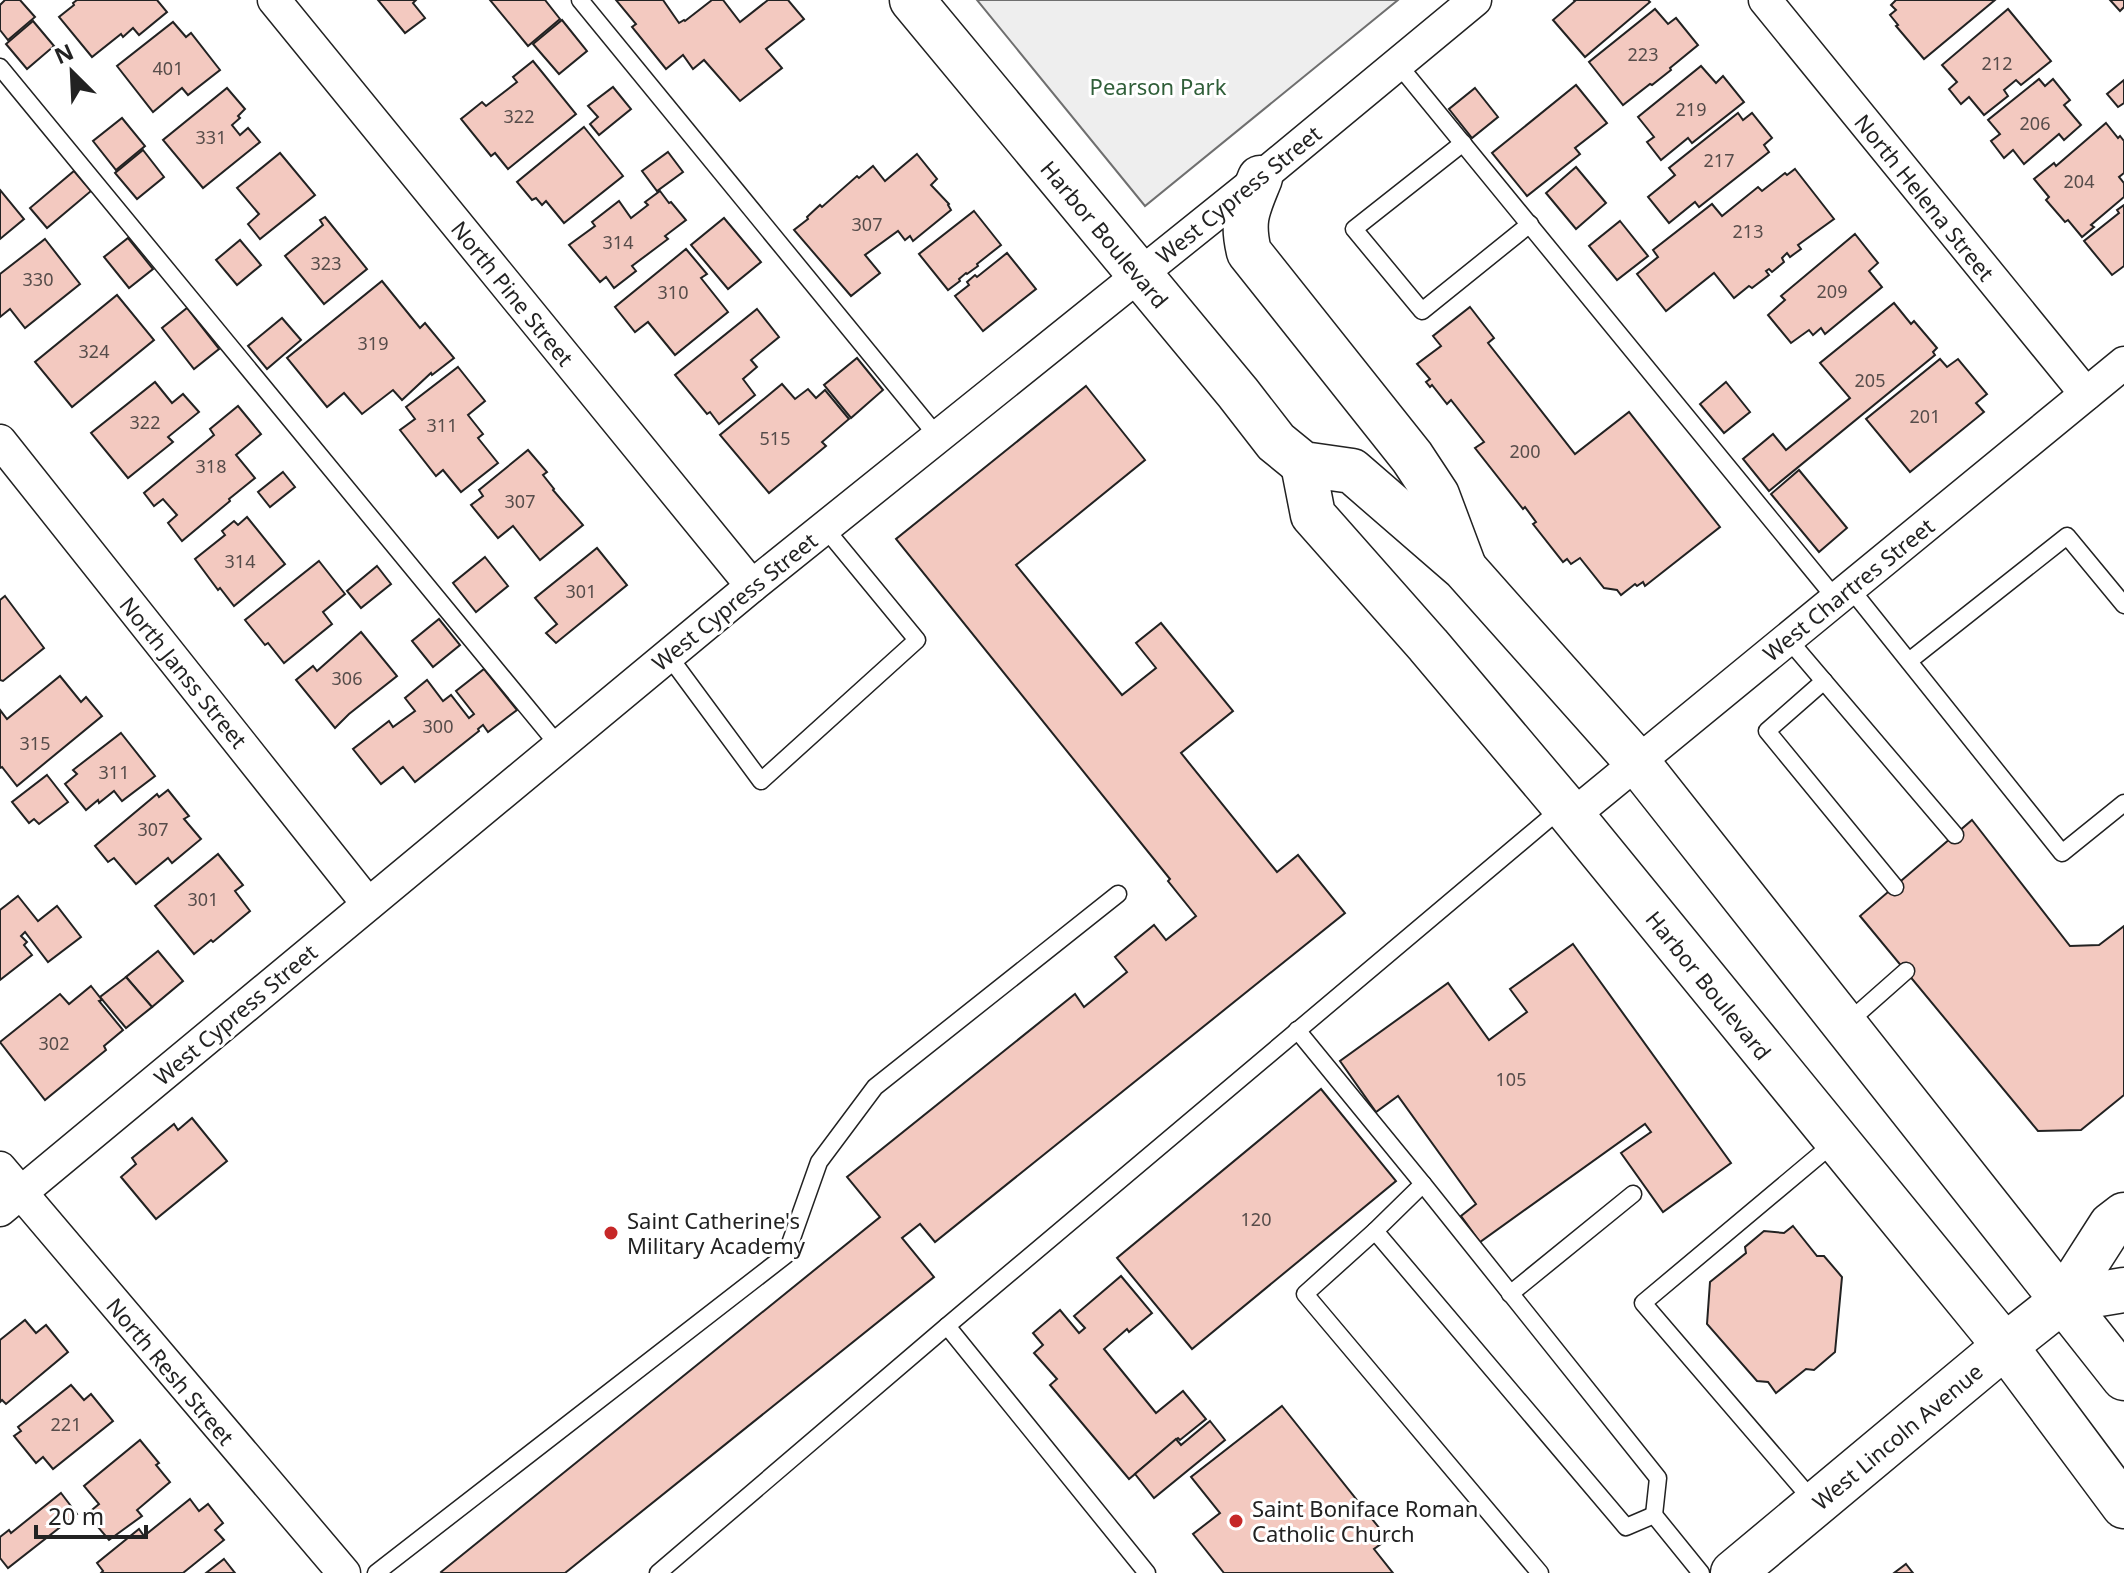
<svg xmlns="http://www.w3.org/2000/svg" width="2124" height="1573" font-family="'Noto Sans',sans-serif">
	<rect width="100%" height="100%" fill="#fff"/>
	<path fill="#eee" stroke="#6f6f6f" stroke-width="2" d="M977,0H1398L1145,206Z"/>
	<g fill="#f3c9c0" stroke="#222" stroke-width="2">
		<path d="M5,0H20L35,17L8,40L0,30V5Z"/>
		<path d="M77,0H157L167,12L139,35L133,28L123,37L121,34L92,57L59,17L74,5L73,3Z"/>
		<path d="M378,0H416L413,3L425,18L405,33Z"/>
		<path d="M490,0H545L560,19L528,46Z"/>
		<path d="M616,0H663L679,23L684,20L685,21L712,0H723L740,22L768,0H788L804,19L766,49L782,68L740,101L704,60L693,69L683,55L666,69L632,27L636,24Z"/>
		<path d="M1574,0H1648L1650,2L1585,57L1553,20L1575,1Z"/>
		<path d="M1896,0H1995L1924,59L1896,26L1898,25L1890,15L1896,10L1891,5Z"/>
		<path d="M2110,0H2124V7L2120,11Z"/>
		<path d="M1655,9L1668,24L1676,18L1698,45L1670,68L1671,70L1652,85L1650,84L1623,105L1589,62Z"/>
		<path d="M2008,9L2051,61L2021,85L2016,80L2004,90L2008,96L1984,115L1969,97L1961,104L1949,89L1957,82L1942,65Z"/>
		<path d="M562,20L587,51L559,74L533,44Z"/>
		<path d="M33,21L54,46L27,69L6,44Z"/>
		<path d="M173,22L186,37L191,33L220,70L188,95L182,88L153,112L117,66Z"/>
		<path d="M533,61L576,114L508,169L495,153L491,156L461,119L482,102L486,106L517,82L513,77Z"/>
		<path d="M1701,66L1716,83L1723,76L1744,102L1692,143L1688,138L1661,160L1647,142L1654,137L1638,117Z"/>
		<path d="M2039,79L2045,86L2053,79L2070,100L2064,105L2081,125L2064,140L2059,134L2024,164L2013,150L2004,158L1991,141L2000,134L1988,120Z"/>
		<path d="M2124,80V103L2118,107L2107,94Z"/>
		<path d="M1576,85L1607,123L1575,148L1580,154L1527,196L1492,153Z"/>
		<path d="M613,87L631,109L599,135L590,124L598,117L588,106Z"/>
		<path d="M227,88L245,109L238,116L240,118L232,125L240,135L248,128L260,142L203,188L163,140Z"/>
		<path d="M1475,88L1498,117L1472,138L1449,109Z"/>
		<path d="M1738,113L1743,120L1752,113L1772,138L1764,145L1769,152L1699,207L1695,202L1669,223L1648,197L1675,175L1669,168Z"/>
		<path d="M122,118L145,146L116,170L93,141Z"/>
		<path d="M2106,123L2118,138L2120,136L2124,141V173L2119,177L2124,183V197L2091,225L2094,227L2082,237L2068,220L2065,222L2046,200L2049,197L2034,179L2054,163L2056,166Z"/>
		<path d="M584,127L623,176L564,223L546,201L542,205L536,198L532,200L517,182Z"/>
		<path d="M143,150L164,177L137,199L115,173Z"/>
		<path d="M668,152L683,172L657,191L642,171Z"/>
		<path d="M280,153L315,195L260,239L248,224L259,214L237,188Z"/>
		<path d="M917,154L937,179L931,185L949,204L948,205L951,210L913,241L910,236L905,240L898,231L865,255L880,273L851,296L794,230L808,219L807,217L820,205L822,207L857,176L859,178L873,166L885,181Z"/>
		<path d="M1576,167L1606,203L1576,229L1546,193Z"/>
		<path d="M1795,169L1834,219L1798,245L1801,249L1790,257L1787,253L1782,258L1784,262L1772,272L1769,269L1766,271L1769,275L1752,288L1749,286L1734,298L1714,273L1666,311L1637,274L1658,257L1653,250L1712,204L1722,216L1758,187L1762,191L1785,173L1787,175Z"/>
		<path d="M74,171L91,191L47,228L30,208Z"/>
		<path d="M0,190L24,219L0,239Z"/>
		<path d="M660,191L669,203L671,202L686,220L665,236L668,239L632,266L636,271L614,288L606,277L600,282L569,245L595,226L592,222L619,201L631,218L648,205L645,202Z"/>
		<path d="M2124,205V266L2112,275L2084,241L2119,213L2117,210Z"/>
		<path d="M974,211L1001,245L977,264L978,266L967,274L966,273L959,279L960,281L948,290L919,254Z"/>
		<path d="M325,217L367,269L324,304L285,256L323,225L320,220Z"/>
		<path d="M724,218L761,262L728,289L691,245Z"/>
		<path d="M1620,221L1648,256L1617,280L1589,246Z"/>
		<path d="M1855,234L1878,263L1869,271L1882,287L1825,334L1821,328L1813,335L1809,330L1791,343L1768,315L1785,300L1781,296Z"/>
		<path d="M128,238L153,269L129,288L104,257Z"/>
		<path d="M45,239L80,284L25,328L10,309L0,317V274Z"/>
		<path d="M240,240L261,265L237,285L216,260Z"/>
		<path d="M686,249L707,274L701,278L728,312L675,355L648,322L635,332L615,307Z"/>
		<path d="M1007,253L1036,289L983,331L955,296L969,285L967,282L975,275L977,277Z"/>
		<path d="M382,281L420,328L425,323L454,358L432,375L431,373L402,400L393,390L362,414L344,393L327,407L287,358Z"/>
		<path d="M117,295L154,340L72,407L35,362Z"/>
		<path d="M1894,303L1911,324L1914,321L1937,348L1933,352L1935,355L1769,491L1743,459L1773,434L1786,450L1850,398L1820,363Z"/>
		<path d="M1470,307L1494,338L1488,343L1575,454L1629,412L1720,527L1645,586L1643,582L1637,586L1635,584L1621,595L1617,590L1604,588L1580,558L1571,564L1567,559L1563,562L1533,524L1536,522L1525,507L1523,509L1475,448L1484,442L1451,400L1447,404L1432,385L1430,387L1426,382L1430,379L1417,364L1441,346L1433,336Z"/>
		<path d="M187,308L219,349L194,369L162,328Z"/>
		<path d="M757,309L779,337L751,360L757,367L743,379L755,395L719,424L710,412L707,414L675,375Z"/>
		<path d="M282,318L301,340L267,369L248,346Z"/>
		<path d="M857,358L883,390L851,418L824,385Z"/>
		<path d="M1940,359L1947,367L1958,359L1987,394L1976,403L1984,412L1910,472L1866,419Z"/>
		<path d="M458,367L485,401L468,415L483,434L478,438L498,463L461,492L443,470L436,476L400,430L415,419L406,407Z"/>
		<path d="M155,382L172,403L183,394L199,412L168,437L173,442L128,478L91,433Z"/>
		<path d="M1726,382L1750,412L1724,433L1700,404Z"/>
		<path d="M782,384L795,399L808,389L816,398L825,390L849,419L822,442L826,446L769,493L720,435Z"/>
		<path d="M1086,386L1145,460L1016,565L1122,695L1156,668L1136,643L1161,623L1233,711L1181,753L1277,872L1298,855L1345,913L935,1242L920,1224L902,1238L934,1277L565,1573H442L441,1572L880,1217L847,1177L1075,994L1084,1007L1127,972L1115,957L1154,925L1166,940L1196,916L1168,881L1170,879L896,539Z"/>
		<path d="M238,406L261,434L236,455L255,478L229,499L230,501L182,541L168,523L177,515L163,499L154,506L144,493L214,435L210,429Z"/>
		<path d="M528,450L547,472L543,475L554,489L553,490L583,525L540,560L513,526L498,538L471,505L483,496L479,490Z"/>
		<path d="M1799,470L1847,528L1819,552L1771,494Z"/>
		<path d="M283,472L295,487L270,507L258,492Z"/>
		<path d="M247,517L285,564L234,606L220,588L218,590L195,559L225,535L222,531L234,521L238,525Z"/>
		<path d="M597,548L627,585L556,643L546,633L557,624L535,598Z"/>
		<path d="M485,557L508,586L476,612L453,583Z"/>
		<path d="M319,561L345,594L323,612L332,624L284,663L268,643L265,645L245,620Z"/>
		<path d="M377,566L391,584L361,608L347,591Z"/>
		<path d="M5,596L44,648L3,681L0,680V600Z"/>
		<path d="M439,619L460,645L433,667L412,641Z"/>
		<path d="M361,632L397,676L349,714L335,728L296,680L313,666L317,671Z"/>
		<path d="M484,669L517,710L488,732L483,725L478,729L479,731L415,782L403,767L381,784L353,749L389,721L393,727L415,711L405,698L427,680L443,701L451,695L469,718L474,714L456,691Z"/>
		<path d="M60,676L81,702L86,697L102,716L17,786L2,767L0,768V710L7,719Z"/>
		<path d="M121,733L155,776L122,801L114,791L99,803L98,800L86,810L65,784L77,774L73,770Z"/>
		<path d="M47,775L68,802L39,824L34,819L29,823L12,802Z"/>
		<path d="M168,790L189,816L184,819L201,839L172,863L168,858L136,884L114,858L108,862L95,846L157,794L159,797Z"/>
		<path d="M1972,820L2070,946L2099,945L2124,926V1095L2081,1130L2038,1131L1860,916Z"/>
		<path d="M218,854L243,885L235,891L250,911L213,942L211,940L194,954L155,906Z"/>
		<path d="M18,896L38,921L57,906L81,937L48,962L25,932L21,936L27,942L24,945L32,955L0,980V910Z"/>
		<path d="M1573,944L1731,1163L1663,1212L1621,1153L1651,1132L1645,1124L1480,1242L1461,1216L1476,1204L1398,1096L1376,1112L1340,1061L1448,983L1489,1040L1527,1012L1510,989Z"/>
		<path d="M158,951L183,981L152,1007L126,977Z"/>
		<path d="M126,977L152,1007L126,1028L100,997Z"/>
		<path d="M91,986L102,1000L99,1001L123,1030L104,1046L106,1050L45,1100L0,1042L60,994L69,1004Z"/>
		<path d="M1321,1089L1396,1181L1192,1349L1117,1258Z"/>
		<path d="M192,1118L227,1161L156,1219L121,1177L136,1164L132,1158L174,1124L178,1130Z"/>
		<path d="M1793,1226L1817,1256H1824L1842,1277L1835,1352L1814,1370L1806,1369L1776,1393L1768,1382L1757,1381L1707,1324L1710,1282L1746,1253L1745,1247L1764,1231L1784,1233Z"/>
		<path d="M1121,1276L1152,1313L1129,1332L1127,1329L1104,1349L1156,1413L1183,1391L1206,1419L1180,1440L1178,1438L1129,1479L1050,1385L1057,1379L1034,1353L1043,1345L1033,1333L1060,1310L1079,1333L1085,1328L1074,1316Z"/>
		<path d="M25,1320L36,1333L46,1325L68,1352L6,1404L2,1400L0,1402V1340Z"/>
		<path d="M71,1385L84,1400L91,1394L113,1421L53,1469L43,1457L36,1463L14,1436L21,1431L18,1427Z"/>
		<path d="M1282,1406L1388,1539L1374,1549L1393,1573H1224L1193,1534L1220,1513L1191,1477Z"/>
		<path d="M1210,1421L1225,1440L1154,1498L1135,1474L1176,1439L1181,1445Z"/>
		<path d="M140,1440L159,1463L156,1465L170,1482L137,1510L142,1516L109,1540L87,1514L99,1504L84,1486Z"/>
		<path d="M61,1493L77,1514L8,1568L0,1558V1537L9,1530L11,1533Z"/>
		<path d="M190,1499L199,1511L208,1504L223,1523L215,1530L224,1540L183,1573H101L103,1571L97,1563L139,1529L144,1536Z"/>
		<path d="M224,1559L235,1573H206Z"/>
		<path d="M1906,1564L1913,1573H1894Z"/>
	</g>
	<g fill="none" stroke-linecap="round" stroke-linejoin="round">
		<g stroke="#222" stroke-width="19">
			<g id="service">
				<path d="M580,0L938,437"/>
				<path d="M1397,63L1836,599"/>
				<path d="M0,67L559,746"/>
				<path d="M1463,143L1354,229L1422,311L1530,224"/>
				<path d="M1850,588L2062,853L2124,803"/>
				<path d="M1788,639L1955,835"/>
				<path d="M668,655L761,781L917,640L824,527"/>
				<path d="M1909,661L2067,536L2124,605"/>
				<path d="M1824,681L1767,731L1895,887"/>
				<path d="M1846,1024L1906,971"/>
				<path d="M1297,1030L1423,1184L1375,1231"/>
				<path d="M1423,1184L1658,1478L1654,1515"/>
				<path d="M1510,1294L1633,1194"/>
				<path d="M947,1326L1564,806"/>
				<path d="M1814,1502L1643,1303L1835,1142"/>
				<path d="M376,1573L786,1255L819,1162L875,1087L1118,894"/>
				<path d="M658,1573L947,1326L1147,1573"/>
				<path d="M1540,1573L1305,1294L1375,1231L1626,1527L1654,1515L1701,1573"/>
			</g>
		</g>
		<g stroke="#222" stroke-width="35">
			<g id="minor">
				<path d="M274,0L752,586"/>
				<path d="M1765,0L2086,394"/>
				<path d="M0,441L368,904"/>
				<path d="M1572,816L2124,363"/>
				<path d="M0,1168L344,1573"/>
				<path d="M0,1210L752,586L1260,178L1475,0"/>
			</g>
		</g>
		<g stroke="#222" stroke-width="47">
			<g id="primary">
				<path d="M912,0L1238,393L1276,442L1303,464L1352,471L1465,569L1637,762L2124,1378"/>
				<path d="M1260,178C1248,208 1241,219 1249,252L1412,457L1437,495L1464,567"/>
				<path d="M1303,464L1313,515L1428,645L1564,806L2005,1346L2124,1506"/>
				<path d="M2063,1300L2124,1290"/>
				<path d="M1733,1573L2005,1346L2063,1300L2111,1225L2124,1215"/>
			</g>
		</g>
		<use href="#service" stroke="#fff" stroke-width="16"/>
		<use href="#minor" stroke="#fff" stroke-width="32"/>
		<use href="#primary" stroke="#fff" stroke-width="44"/>
	</g>
	<g fill="#c62828" stroke="#fff" stroke-width="3">
		<circle cx="611" cy="1233" r="8"/>
		<circle cx="1236" cy="1521" r="8"/>
	</g>
	<g text-anchor="middle" dominant-baseline="central" stroke-width="6" stroke-linejoin="round" paint-order="stroke">
		<g font-size="18" fill="#564c4a">
			<text x="1643" y="54">223</text>
			<text x="1997" y="63">212</text>
			<text x="168" y="68">401</text>
			<text x="1691" y="109">219</text>
			<text x="519" y="116">322</text>
			<text x="2035" y="123">206</text>
			<text x="211" y="137">331</text>
			<text x="1719" y="160">217</text>
			<text x="2079" y="181">204</text>
			<text x="867" y="224">307</text>
			<text x="1748" y="231">213</text>
			<text x="618" y="242">314</text>
			<text x="326" y="263">323</text>
			<text x="38" y="279">330</text>
			<text x="1832" y="291">209</text>
			<text x="673" y="292">310</text>
			<text x="373" y="343">319</text>
			<text x="94" y="351">324</text>
			<text x="1870" y="380">205</text>
			<text x="1925" y="416">201</text>
			<text x="145" y="422">322</text>
			<text x="442" y="425">311</text>
			<text x="775" y="438">515</text>
			<text x="1525" y="451">200</text>
			<text x="211" y="466">318</text>
			<text x="520" y="501">307</text>
			<text x="240" y="561">314</text>
			<text x="581" y="591">301</text>
			<text x="347" y="678">306</text>
			<text x="438" y="726">300</text>
			<text x="35" y="743">315</text>
			<text x="114" y="772">311</text>
			<text x="153" y="829">307</text>
			<text x="203" y="899">301</text>
			<text x="54" y="1043">302</text>
			<text x="1511" y="1079">105</text>
			<text x="1256" y="1219">120</text>
			<text x="66" y="1424">221</text>
		</g>
		<g font-size="22" fill="#2f5e38" stroke="#fff">
			<text x="1158" y="86">Pearson Park</text>
		</g>
		<g font-size="22" fill="#222" stroke="#fff">
			<text transform="translate(1238 194) rotate(-39)">West Cypress Street</text>
			<text transform="translate(1925 197) rotate(51)">North Helena Street</text>
			<text transform="translate(1105 234) rotate(50)">Harbor Boulevard</text>
			<text transform="translate(513 293) rotate(51)">North Pine Street</text>
			<text transform="translate(1848 589) rotate(-39)">West Chartres Street</text>
			<text transform="translate(734 601) rotate(-39)">West Cypress Street</text>
			<text transform="translate(184 672) rotate(51)">North Janss Street</text>
			<text transform="translate(1709 985) rotate(51)">Harbor Boulevard</text>
			<text transform="translate(235 1014) rotate(-40)">West Cypress Street</text>
			<text transform="translate(171 1371) rotate(50)">North Resh Street</text>
			<text transform="translate(1897 1436) rotate(-40)">West Lincoln Avenue</text>
		</g>
		<g font-size="22" fill="#222" stroke="#fff" text-anchor="start">
			<text x="627" y="1220">Saint Catherine's<tspan x="627" dy="25">Military Academy</tspan></text>
			<text x="1252" y="1508">Saint Boniface Roman<tspan x="1252" dy="25">Catholic Church</tspan></text>
		</g>
	</g>
	<g transform="translate(72 72) rotate(336)" stroke="#ffffff" stroke-width="6" paint-order="stroke">
	<path d="M0-6L14 30L0 20L-14 30Z" fill="#222222"/>
	<text y="-12" font-size="22" font-weight="bold" text-anchor="middle" fill="#222222">N</text>
	</g>
	<path d="M36 1525v12h110v-12" fill="none" stroke="#222222" stroke-width="4"/>
	<text x="48" y="1525" font-size="24" fill="#222222" stroke="#ffffff" stroke-width="6" paint-order="stroke">20 m</text>
</svg>
